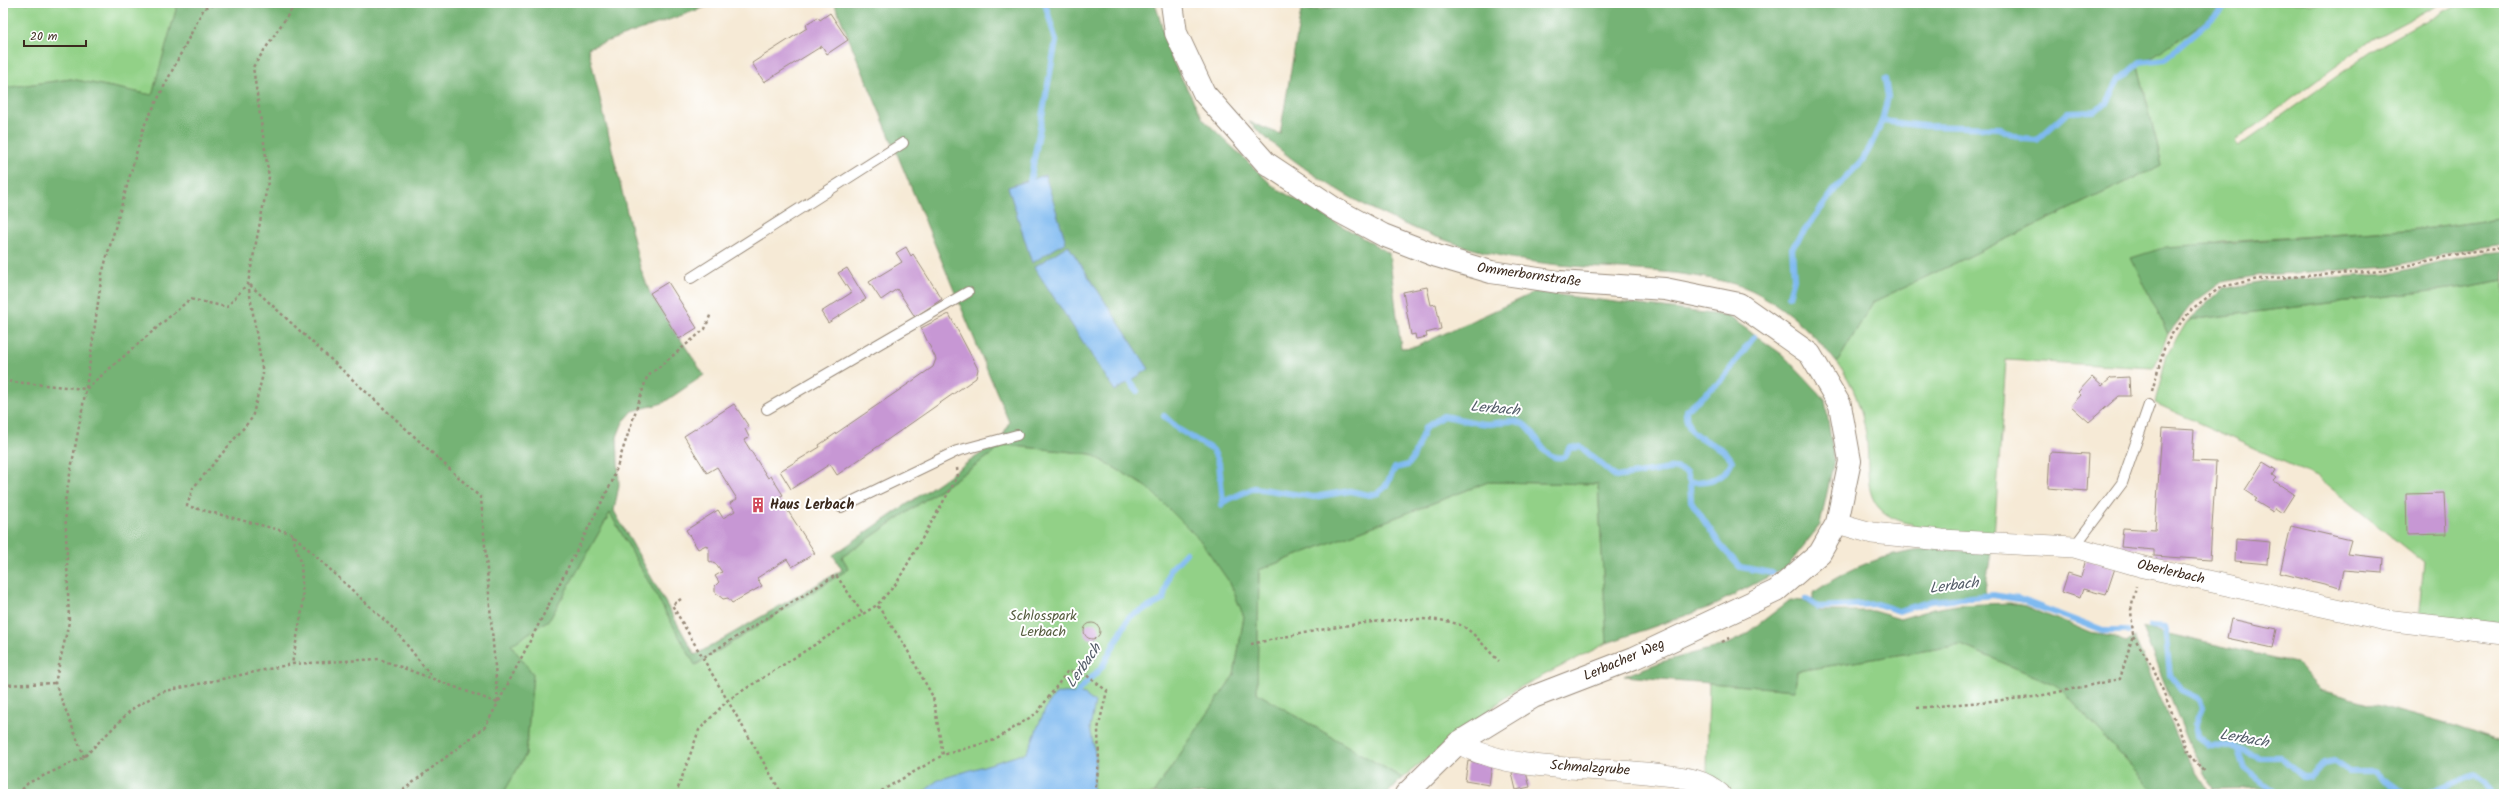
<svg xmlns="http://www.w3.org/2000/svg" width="2507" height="797" font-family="Kalam,sans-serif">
	<rect width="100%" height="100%" fill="#fff"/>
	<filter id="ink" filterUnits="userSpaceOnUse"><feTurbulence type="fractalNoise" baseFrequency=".025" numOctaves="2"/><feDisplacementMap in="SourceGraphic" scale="8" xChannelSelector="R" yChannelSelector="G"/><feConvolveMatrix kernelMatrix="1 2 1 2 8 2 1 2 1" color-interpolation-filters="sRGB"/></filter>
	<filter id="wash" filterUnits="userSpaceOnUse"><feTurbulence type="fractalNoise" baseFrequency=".012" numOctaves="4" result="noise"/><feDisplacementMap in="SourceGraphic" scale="16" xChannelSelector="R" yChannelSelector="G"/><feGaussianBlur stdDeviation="0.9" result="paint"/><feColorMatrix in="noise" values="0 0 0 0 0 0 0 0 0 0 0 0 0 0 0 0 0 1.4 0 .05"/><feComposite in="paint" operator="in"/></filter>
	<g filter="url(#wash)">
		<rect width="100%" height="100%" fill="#f6ead6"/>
		<g fill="#92d187" stroke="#667e52">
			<path d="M3,3H178L152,95L71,79L3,88Z"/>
			<path d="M1324,3H1383L1324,8Z"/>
			<path d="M2233,3H2441L2373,39L2236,140L2239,146L2378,47L2458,3H2504V218L2433,228L2222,242L2132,258L2168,334L2154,368L2006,360L1994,536L1912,532V524C1856,512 1872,476 1866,434C1862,411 1853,381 1837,363L1873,302L2162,165L2138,65Z"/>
			<path d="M2504,280V623L2418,620L2424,563L2317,477L2155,403L2167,355L2188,320L2465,287Z"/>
			<path d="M1005,445L1091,454L1147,487L1200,540L1230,583L1244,616L1234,675L1153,794H503L526,754L533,674L511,645L550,619L610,513L696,665L849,569L842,557Z"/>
			<path d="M1488,482L1598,484L1607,643L1515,690L1402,778L1257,693L1259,570Z"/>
			<path d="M1961,645L2058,686L2157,794H1729L1707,774L1709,683L1795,690L1797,671Z"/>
		</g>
		<g fill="#75b374" stroke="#586e49">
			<path d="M178,3H717L588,48L640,267L650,293L704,375L663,403L633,411L623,422L617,437L619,485L614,511L695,655L842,570L833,555L1002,439L1009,422L834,3H1155L1171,58L1203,119L1274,187L1389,253L1401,348L1415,347L1535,292L1728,316L1783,355L1825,400L1834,460L1820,525L1787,567L1710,607L1607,643L1598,484L1488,482L1259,570L1257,693L1402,778L1387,794H1153L1234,675L1244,617L1230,583L1200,540L1147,487L1091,454L1005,445L842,557L849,569L695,665L610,513L550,619L511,645L533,674L526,754L503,794H3V88L71,79L152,95Z"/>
			<path d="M1383,3H2121L2122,7L2126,3H2233L2138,66L2162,165L1873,302L1837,363C1815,335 1790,311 1759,294C1740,283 1717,280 1695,276C1640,267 1583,270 1528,261C1430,246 1320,192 1249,122L1280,134L1301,11Z"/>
			<path d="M2504,218V244L2467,249L2390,267L2262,275L2222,282L2192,304L2168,334L2131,258L2166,247L2433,228Z"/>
			<path d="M2504,252V280L2465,287L2188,320L2223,289L2264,281L2389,274L2465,256Z"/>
			<path d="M1937,549L1991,553L1984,596L1932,601L1901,611L1871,604L1822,608L1809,600H1813V593C1853,565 1888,552 1937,549Z"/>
			<path d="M1790,600L1803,601L1820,611H1873L1900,619L1933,609L1957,605L2010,603L2025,606L2090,633L2116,637L2126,642L2134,637L2183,750L2211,794H2157L2058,686L1961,645L1797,671L1795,690L1624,676L1661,662L1725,645L1742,637Z"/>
			<path d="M2142,628L2296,663L2320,690L2454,726L2504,743V794H2287L2260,788L2214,789L2190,746Z"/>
		</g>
		<g fill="#7fbaf0" stroke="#5d7287">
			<path d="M1045,175L1066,242L1032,263L1008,187Z"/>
			<path d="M1068,245L1149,369L1115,391L1034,267Z"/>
			<path d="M1073,693L1085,695L1095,703L1090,728L1096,758L1092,794H921L938,780L1026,753C1035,740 1045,698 1058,694C1062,692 1069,693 1073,693Z"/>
		</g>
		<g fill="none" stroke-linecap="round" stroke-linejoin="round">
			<g stroke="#7fbaf0" stroke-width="6">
				<path d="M1882,121L1888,97L1885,79"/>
				<path d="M1029,187L1056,41L1045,3"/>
				<path d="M1789,296L1794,279L1792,248L1836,188L1862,161L1870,147L1882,121L1924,126L1998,128L2023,139L2037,140L2068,112L2094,111L2107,103L2119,80L2140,62L2165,59L2230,3"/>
				<path d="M1126,376L1137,391"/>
				<path d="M1164,416L1178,429L1213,450L1219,463L1223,502"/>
				<path d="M1690,482C1709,482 1724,480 1732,461C1722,439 1684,445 1686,410L1722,380L1754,337"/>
				<path d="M1221,505L1223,502L1254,488L1314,497L1350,491L1369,495L1378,493L1385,487L1395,468L1408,465L1413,458L1425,428L1443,416C1458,418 1475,424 1489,424C1501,423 1516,417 1526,426C1540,437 1542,461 1564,457L1570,448L1581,447L1616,477L1676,468L1686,472L1690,482L1691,501L1721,546L1740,567L1772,573"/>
				<path d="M1806,599L1818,607L1877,604L1899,611L1931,601L1992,595L2019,599L2103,631H2128"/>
				<path d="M2151,627L2165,628L2170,675L2181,690L2198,698L2202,708L2195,724L2197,736L2209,746L2233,747L2260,757H2281L2303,777H2311L2323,763L2333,761L2349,772H2374L2405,794"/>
				<path d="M1075,702L1079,690L1102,667L1129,617L1163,600L1170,570L1186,553"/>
				<path d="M2238,750L2244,768L2278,794"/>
				<path d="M2421,794L2435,791L2474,775L2485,783L2493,794"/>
			</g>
		</g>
		<g id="blocks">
			<g fill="#c797d4">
				<path d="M830,13L848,40L827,54L822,46L764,82L752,63L807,28L806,24L818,17L820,20Z"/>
				<path d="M906,247L911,256L913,254L942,299L915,317L897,289L881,300L869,282L902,262L896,253Z"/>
				<path d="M847,268L866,299L828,323L821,312L851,293L838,273Z"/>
				<path d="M668,282L697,328L679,339L650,293Z"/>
				<path d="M1427,287L1431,305L1436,304L1441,329L1426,333L1427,337L1416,339L1415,334L1411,335L1403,292Z"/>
				<path d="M949,314L978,369L976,378L837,475L830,464L791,489L780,471L820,447L819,445L933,367L936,359L921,328Z"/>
				<path d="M2092,377L2102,386L2111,378L2129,377L2130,396H2119L2089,422L2071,406L2081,395L2078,392Z"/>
				<path d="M734,404L749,427L745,429L749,437L744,440L768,478L771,476L783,495L779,497L815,553L792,567L787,559L757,578L762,586L732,603L728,598L723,599L715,592V586L719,582L715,576L722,572L717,565L709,561V549L706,545L698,549L686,530L718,510L723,518L735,511L730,503L737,499L717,467L707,473L684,436Z"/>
				<path d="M2162,428L2194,430L2192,461L2216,462L2210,560L2154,556V550L2121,547L2123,528L2155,530Z"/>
				<path d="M2050,452L2088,454L2086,491L2048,488Z"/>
				<path d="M2263,462L2276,470L2273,475L2277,478L2274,481L2294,494L2282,513L2275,508L2273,512L2255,501L2257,498L2245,490Z"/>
				<path d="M2444,493L2446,534L2407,535L2406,494Z"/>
				<path d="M2291,526L2351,540L2347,554L2383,558L2382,573L2344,570L2340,588L2280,573Z"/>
				<path d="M2236,539L2270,542L2268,564L2235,561Z"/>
				<path d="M2086,559L2115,568L2106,595L2083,589L2080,598L2062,592L2068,573L2081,577Z"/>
				<path d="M2231,619L2277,629L2273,648L2227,638Z"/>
				<circle cx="1092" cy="631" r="8"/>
				<path d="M1468,761L1492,765L1489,785L1465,781Z"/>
				<path d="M1525,769L1530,787L1516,790L1512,773Z"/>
			</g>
		</g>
	</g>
	<g filter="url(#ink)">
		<use href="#blocks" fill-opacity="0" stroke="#988a7a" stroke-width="1"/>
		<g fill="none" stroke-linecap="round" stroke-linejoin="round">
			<g stroke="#988a7a" stroke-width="12">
				<g id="lane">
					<path d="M691,278L903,143"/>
					<path d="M767,409L968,292"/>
					<path d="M841,507L957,451L1017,435"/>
					<path d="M2074,547L2122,483L2149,405"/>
				</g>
			</g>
			<g stroke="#988a7a" stroke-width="22">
				<g id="street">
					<path d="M1837,523L1872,533L1942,540L2074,547L2140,566L2386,620L2504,634"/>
					<path d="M1458,743C1514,774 1593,766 1655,774C1679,777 1701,777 1720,794"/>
				</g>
			</g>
			<g stroke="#988a7a" stroke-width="24">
				<path id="secondary" d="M1172,3L1176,33L1204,93L1266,163L1335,209L1383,235L1437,256L1491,272L1559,282L1665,289L1739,304L1810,354L1840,405L1850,461L1837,523L1820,553L1776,591L1634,658L1533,697L1458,743L1406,794"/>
			</g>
			<g stroke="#988a7a" stroke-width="2.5" stroke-dasharray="3 3" stroke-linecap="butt">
				<path d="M3,381L86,389L190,299L227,307L248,283L269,177L253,67L296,3"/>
				<path d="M2152,391L2164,349L2171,335L2192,309L2221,287L2258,279L2383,271L2467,252L2504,248"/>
				<path d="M957,468L958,476L896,584L877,605L904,644L933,697L943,755L995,740L1037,713L1067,672L1081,671L1107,691L1098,729L1099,762L1095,794"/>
				<path d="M292,535L301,562L303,605L292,664"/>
				<path d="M681,599L672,605L782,794"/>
				<path d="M2133,636L2153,667L2188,751L2204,772"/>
				<path d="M1722,642L1732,637"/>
				<path d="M1251,644C1294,635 1432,603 1467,629C1478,637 1488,651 1499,661"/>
				<path d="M704,657L836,575L863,614"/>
				<path d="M3,685L55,683"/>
				<path d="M1917,708L2034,697L2120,679L2133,635L2131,610L2136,586"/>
				<path d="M84,757L55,683L69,622L65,501L86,389L102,274L144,126L204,8L218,3"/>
				<path d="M18,794L28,783L84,757L132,709L161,692L292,664L379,659L498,703L612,482L647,377L705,329L711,313"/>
				<path d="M398,794L485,727L498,703L481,498L248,283L263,374L252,418L193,488L187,506L291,533L396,631L432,677"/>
				<path d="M676,794L699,730L728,700L877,605"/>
				<path d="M876,794L943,755"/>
			</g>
			<use href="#lane" stroke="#fff" stroke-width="10"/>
			<use href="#street" stroke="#fff" stroke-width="21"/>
			<use href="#secondary" stroke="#fff" stroke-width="22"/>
		</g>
	</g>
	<defs>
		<g id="building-bare" transform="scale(1.2)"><path d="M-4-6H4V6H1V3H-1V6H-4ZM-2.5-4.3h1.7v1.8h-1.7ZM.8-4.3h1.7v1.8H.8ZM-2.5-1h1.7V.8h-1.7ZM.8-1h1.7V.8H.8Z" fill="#d1495b" stroke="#fff" stroke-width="2.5" paint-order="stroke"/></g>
	</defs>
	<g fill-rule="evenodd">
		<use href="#building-bare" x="758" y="505"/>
	</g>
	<g text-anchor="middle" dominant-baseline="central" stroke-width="4" stroke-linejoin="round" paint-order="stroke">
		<g font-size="14" fill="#3b2a1e" stroke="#fff">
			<text transform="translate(1529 275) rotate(8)">Ommerbornstraße</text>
			<text transform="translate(2171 572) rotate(13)">Oberlerbach</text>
			<text transform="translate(1624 660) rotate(-23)">Lerbacher Weg</text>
			<text transform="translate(1590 768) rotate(4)">Schmalzgrube</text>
		</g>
		<g font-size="14" font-weight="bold" fill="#3b2a1e" stroke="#fff" text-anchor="start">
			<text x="770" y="505">Haus Lerbach</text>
		</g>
		<g font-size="14" fill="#555c3e" stroke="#fff">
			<text x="1043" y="616">Schlosspark<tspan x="1043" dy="16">Lerbach</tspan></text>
		</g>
		<g font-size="15" font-style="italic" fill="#535c68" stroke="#fff">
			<text transform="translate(1495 409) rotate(5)">Lerbach</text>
			<text transform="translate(1954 586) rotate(-7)">Lerbach</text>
			<text transform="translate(1084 666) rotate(-55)">Lerbach</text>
			<text transform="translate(2244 739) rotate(10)">Lerbach</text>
		</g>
	</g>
	<rect width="2507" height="797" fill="none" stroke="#fff" stroke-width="16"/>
	<path d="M24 40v6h62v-6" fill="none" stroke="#3b2a1e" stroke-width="2"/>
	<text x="30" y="40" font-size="12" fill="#3b2a1e" stroke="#ffffff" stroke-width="3" paint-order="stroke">20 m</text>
</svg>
